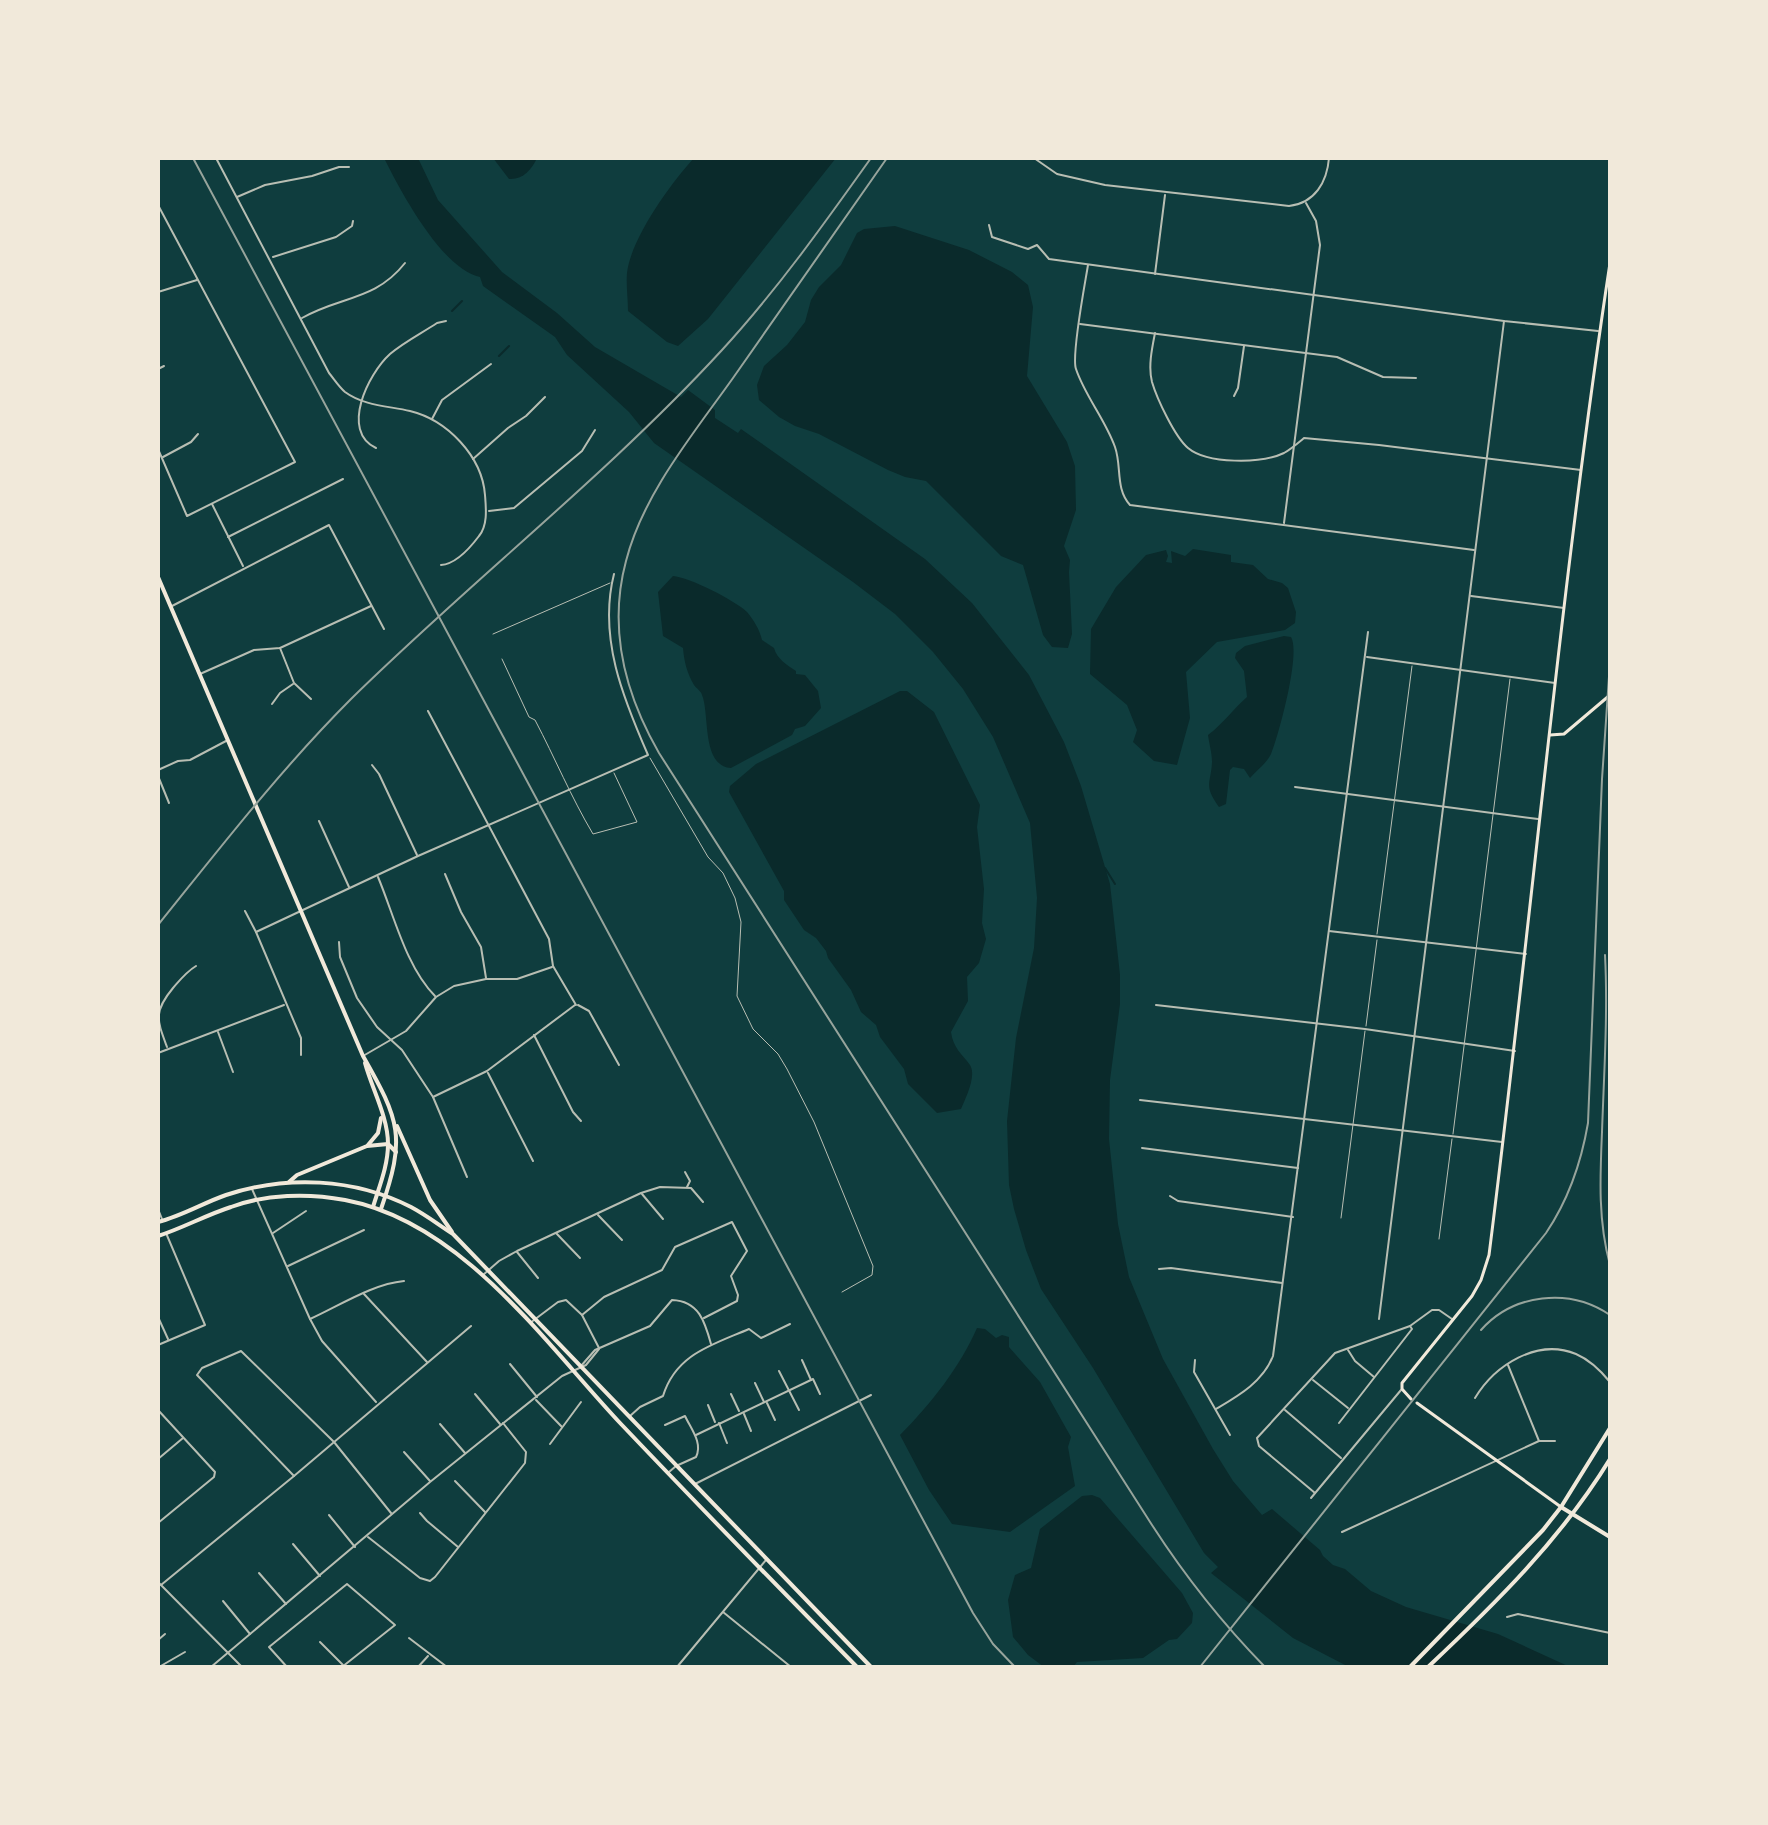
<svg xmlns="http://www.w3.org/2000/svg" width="1768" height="1825" font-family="Signika,sans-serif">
	<rect width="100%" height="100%" fill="#0f3d3e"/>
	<g fill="#0a2a2b">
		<path d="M384,158H418L438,200L502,272L557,313L595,347L681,397L688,390L715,410V418L738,433L741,429L761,443L925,559L972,603L1029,675L1064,742L1081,786L1110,884L1112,902L1120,975V1004L1110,1080L1109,1139L1118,1224L1129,1277L1163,1359L1213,1449L1233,1481L1262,1515L1272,1509L1320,1550L1323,1556L1333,1565L1345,1569L1371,1591L1406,1607L1498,1634L1570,1667H1349L1293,1638L1211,1573L1218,1567L1204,1553L1093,1368L1041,1289L1026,1250L1014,1209L1009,1185L1007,1121L1016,1038L1034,948L1037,898L1030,823L993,737L963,689L933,652L895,614L853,582L654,443L629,412L567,355L555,337L483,286L480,277C442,269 401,192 384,158Z"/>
		<path d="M493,158H537C532,169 523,180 509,179Z"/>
		<path d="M694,158H836L708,319L678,346L667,342L628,311C628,299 626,285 627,273C631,238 671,183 694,158Z"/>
		<path d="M895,226L969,250L1012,272L1028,285L1033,307L1027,376L1067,442L1075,466L1076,510L1064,546L1070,560L1069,572L1072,634L1068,648L1052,647L1043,635L1023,565L1001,556L926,481L905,477L888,470L819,434L795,426L779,417L759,400L757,385L764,366L787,345L805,322L811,300L819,287L841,265L857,233L864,229Z"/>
		<path d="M1193,549L1231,555V562L1253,565L1268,579L1282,583L1288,588L1296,612L1295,623L1285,630L1217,642L1186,672L1190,718L1177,765L1154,761L1133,742L1137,730L1127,705L1090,674L1091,629L1116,587L1146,555L1166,550L1168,556L1166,562L1172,563L1171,551L1185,556Z"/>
		<path d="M673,576C689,577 736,601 747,612C753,619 760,630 762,640L774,648C777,659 787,665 796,671V674L805,675L818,691L821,708L805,726L795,729L792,735L731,768C701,766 710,714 702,695C701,691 697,689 694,685C687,673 684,661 683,648L663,636L658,592Z"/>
		<path d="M1284,636L1291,637C1301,653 1279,734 1271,754C1267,763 1256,771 1250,778L1244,769L1233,767L1230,770L1226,804L1219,807C1203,785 1211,784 1212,762C1212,753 1209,743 1208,735C1223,724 1233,709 1247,697L1244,671L1235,658L1236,653L1245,646Z"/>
		<path d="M900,691H907L934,712L980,805L977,827L984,889L982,923L986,939L979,963L967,977L968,1001L951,1032C953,1048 962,1054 970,1065C977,1076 965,1099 961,1109L937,1113L908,1084L904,1069L880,1037L876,1025L861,1012L851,990L828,958L826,951L816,938L804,930L784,900V891L729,792L730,786L756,764Z"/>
		<path d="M977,1328L985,1329L996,1338L1002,1335L1009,1337V1347L1040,1382L1071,1437L1068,1447L1075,1486L1010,1532L952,1524L929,1490L900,1435C930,1405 960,1367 977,1328Z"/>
		<path d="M1092,1495L1100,1498L1182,1593L1193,1613L1192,1623L1177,1639L1169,1640L1143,1658L1077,1662L1073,1667H1044L1028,1655L1013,1637L1008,1600L1015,1575L1031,1568L1040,1529L1082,1496Z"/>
	</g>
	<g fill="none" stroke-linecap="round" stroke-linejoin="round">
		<g stroke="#0a2a2b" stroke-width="2">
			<path d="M452,311L462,301"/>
			<path d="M499,356L509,346"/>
			<path d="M1105,868L1115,884"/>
		</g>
		<g stroke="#b8beb3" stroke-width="1">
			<path d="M493,634L610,583"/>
			<path d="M502,659L529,717L535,720C555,758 571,797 593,834L637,822L614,773"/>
			<path d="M650,758L708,857L723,873L735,898L741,922L737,996L753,1029L778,1054L787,1069L814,1122L873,1266L872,1275L842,1292"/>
			<path d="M1377,934L1412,666"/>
			<path d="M1366,1026L1377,940"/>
			<path d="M1453,1134L1510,679"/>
			<path d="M1341,1218L1365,1031"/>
			<path d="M1439,1239L1452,1139"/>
		</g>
		<g stroke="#b8beb3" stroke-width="2">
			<path d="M216,158L329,373C334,379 339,387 345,392C364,406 389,406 410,411C447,420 482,456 485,495C486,508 488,525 479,536C470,548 456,564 441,565"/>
			<path d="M1034,158L1057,174L1105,185L1289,206C1315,203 1327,182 1329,158"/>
			<path d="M237,197L265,185L312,176L339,167H349"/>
			<path d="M158,205L295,462L187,516L158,449"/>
			<path d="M989,225L992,237L1028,249L1037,245L1049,259L1504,321L1598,331"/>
			<path d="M273,257L336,237L352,226L353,221"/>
			<path d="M1088,265C1085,284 1071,356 1076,369C1085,396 1105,419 1115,447C1122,467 1115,488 1130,505L1474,550"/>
			<path d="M1155,274L1165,195"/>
			<path d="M158,292L197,280"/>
			<path d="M302,318C340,296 375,301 405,263"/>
			<path d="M1080,324L1337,357L1383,377L1416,378"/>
			<path d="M1155,333C1152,348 1148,367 1152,382C1157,399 1175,437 1188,448C1207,464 1261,464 1284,453C1291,449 1298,443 1304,438L1379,445L1581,470"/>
			<path d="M158,369L164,366"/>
			<path d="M1234,396L1238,388L1244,346"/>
			<path d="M432,419L442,400L491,364"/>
			<path d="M376,448C340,431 368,374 390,354C404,342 422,333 437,323L446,321"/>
			<path d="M163,457L191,442L198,434"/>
			<path d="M473,459L508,428L526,416L545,397"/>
			<path d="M212,504L243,566"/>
			<path d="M489,511L514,508L582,451L595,430"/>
			<path d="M1284,523L1320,245L1316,221L1306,203"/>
			<path d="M228,537L343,479"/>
			<path d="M1471,596L1564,608"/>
			<path d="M172,606L329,525L384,629"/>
			<path d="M280,648L294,683L311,699"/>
			<path d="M1367,657L1555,683"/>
			<path d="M200,674L254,650L280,648L371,606"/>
			<path d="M272,704L280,693L293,684"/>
			<path d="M428,711L549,939L553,966L576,1005"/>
			<path d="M372,765L379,774L417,855"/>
			<path d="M158,770L178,761L190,760L226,741"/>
			<path d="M158,776L169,803"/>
			<path d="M1295,787L1538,819"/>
			<path d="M319,821L349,887"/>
			<path d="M445,874L461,912L481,947L486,978"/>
			<path d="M378,877C394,915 406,967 435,996"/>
			<path d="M245,911L256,932L301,1038V1055"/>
			<path d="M1329,931L1526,954"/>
			<path d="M256,932L418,856L648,755C623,698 598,637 614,574"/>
			<path d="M339,942L340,957L357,998L377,1027L402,1050L433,1097L467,1177"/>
			<path d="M578,1005L589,1011L619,1065"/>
			<path d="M1156,1005L1365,1029L1515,1051"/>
			<path d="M218,1032L233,1072"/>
			<path d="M534,1035L573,1112L581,1121"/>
			<path d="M167,1047C157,1020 153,1012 173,988C180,980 186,972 196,966"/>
			<path d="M158,1053L284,1005"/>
			<path d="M363,1056L406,1031L436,997L454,986L486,979H517L552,967"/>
			<path d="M488,1073L533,1161"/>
			<path d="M433,1097L487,1071L575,1005"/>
			<path d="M1140,1100L1502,1142"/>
			<path d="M1142,1148L1298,1168"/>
			<path d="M685,1172L690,1181L687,1187"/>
			<path d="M252,1189L310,1319L322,1341L376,1402"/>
			<path d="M642,1194L663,1219"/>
			<path d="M1170,1196L1178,1201L1293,1217"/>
			<path d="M158,1209L162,1219"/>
			<path d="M598,1215L622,1240"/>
			<path d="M273,1233L306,1211"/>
			<path d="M556,1233L580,1258"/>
			<path d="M517,1252L538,1278"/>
			<path d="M288,1266L364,1230"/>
			<path d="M1159,1269L1171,1268L1282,1283"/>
			<path d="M483,1275L499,1261L517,1251L641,1193L660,1187L691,1188L703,1202"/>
			<path d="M364,1294L427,1362"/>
			<path d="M582,1315L604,1297L662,1270L675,1247L732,1222L747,1251L731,1276L738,1295L737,1301L704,1318"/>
			<path d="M158,1317L168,1339"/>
			<path d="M310,1319C339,1306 372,1284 404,1281"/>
			<path d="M1379,1319L1504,321"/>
			<path d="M530,1323L558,1302L566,1300L582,1315L599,1348"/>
			<path d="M158,1345L205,1325L166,1233"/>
			<path d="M1348,1350L1355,1361L1374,1377"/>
			<path d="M802,1360L811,1380"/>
			<path d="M1195,1360L1194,1372L1230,1435"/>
			<path d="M510,1364L537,1397"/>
			<path d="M1508,1365L1539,1441"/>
			<path d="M581,1366L595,1350L650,1326L672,1300C699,1301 705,1322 711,1344"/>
			<path d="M779,1371L799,1410"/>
			<path d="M1313,1380L1348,1408"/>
			<path d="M755,1383L764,1402"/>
			<path d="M475,1394L500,1424"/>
			<path d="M731,1394L739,1411"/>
			<path d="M1475,1398C1495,1365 1537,1338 1576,1354C1590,1360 1601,1371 1610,1382"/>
			<path d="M536,1400L562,1427"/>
			<path d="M767,1403L775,1420"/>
			<path d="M708,1405L715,1422"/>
			<path d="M1216,1409C1238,1396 1263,1382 1273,1356L1368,632"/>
			<path d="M158,1410L215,1472L214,1477L158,1523"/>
			<path d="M1285,1410L1341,1458"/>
			<path d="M744,1414L751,1431"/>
			<path d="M630,1416L640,1407L663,1396C676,1354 712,1345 749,1329L761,1338L790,1324"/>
			<path d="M719,1423L727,1443"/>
			<path d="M1339,1423L1412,1329L1410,1326"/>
			<path d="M440,1424L465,1453"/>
			<path d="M665,1425L685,1416C691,1429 703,1443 696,1457L676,1466L669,1472"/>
			<path d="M696,1435L813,1379L820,1394"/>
			<path d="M550,1444L581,1402"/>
			<path d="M404,1452L430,1481"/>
			<path d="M158,1459L183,1438"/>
			<path d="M294,1476L197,1375L202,1368L241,1351L334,1442L391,1513"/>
			<path d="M455,1481L485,1512"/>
			<path d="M695,1484L871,1395"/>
			<path d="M1315,1493L1259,1446L1257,1438L1335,1353L1410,1326L1432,1310H1439L1452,1319"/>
			<path d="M1311,1498L1401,1390"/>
			<path d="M420,1513L427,1521L458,1547"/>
			<path d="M329,1515L355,1547"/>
			<path d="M1342,1532L1539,1441H1555"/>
			<path d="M368,1537L420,1578L430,1581L435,1577L525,1463L526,1452L503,1423"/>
			<path d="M293,1544L320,1576"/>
			<path d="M259,1573L286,1604"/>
			<path d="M158,1582L242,1667"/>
			<path d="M161,1585L294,1476L471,1326"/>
			<path d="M223,1601L250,1634"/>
			<path d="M723,1612L791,1667"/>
			<path d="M1507,1617L1518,1614L1610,1633"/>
			<path d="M409,1638L447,1667"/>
			<path d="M158,1640L165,1634"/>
			<path d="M320,1642L343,1665"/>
			<path d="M159,1667L185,1652"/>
			<path d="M211,1667L430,1482L562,1376L586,1365L599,1349"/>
			<path d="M287,1667L269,1647L347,1584L395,1625L342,1667"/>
			<path d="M418,1667L428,1656"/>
			<path d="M677,1667L766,1560"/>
		</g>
		<g stroke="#f1e9da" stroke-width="3">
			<path d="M1550,735L1564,734L1610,695"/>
			<path d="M1411,1399L1402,1389V1383L1472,1296L1481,1280L1489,1255C1531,924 1560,592 1610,263"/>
			<path d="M1417,1403L1561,1507"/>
		</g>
		<g stroke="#f1e9da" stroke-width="4">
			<path d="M158,577L363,1056C400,1121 406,1137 381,1209"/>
			<path d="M365,1063C372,1089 388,1117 388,1144C388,1166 379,1187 373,1207"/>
			<path d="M397,1126L430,1200L452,1232"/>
			<path d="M368,1145L378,1133L381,1118"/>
			<path d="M289,1182L297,1175L367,1146L388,1144L396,1152"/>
			<path d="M158,1222C182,1216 203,1203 226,1195C287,1175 354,1178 411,1207C426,1215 439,1225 453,1234L871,1667"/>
			<path d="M158,1236C183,1228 206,1215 231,1207C266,1194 308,1193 345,1200C462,1222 544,1342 621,1424C699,1506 778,1587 857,1667"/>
			<path d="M1561,1507L1610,1537"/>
			<path d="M1410,1667L1543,1530L1561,1507L1610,1428"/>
			<path d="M1428,1667C1496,1603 1561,1539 1610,1459"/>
		</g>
		<g stroke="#97a49c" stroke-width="2">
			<path d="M193,158L973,1613L993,1644L1015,1667"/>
			<path d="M887,158C836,231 784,304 733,378C694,433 643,494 626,561C608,628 625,694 659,753L1152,1525C1185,1576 1222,1623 1265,1667"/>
			<path d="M158,925C220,848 281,769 351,699C472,580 607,475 722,350C777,290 824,224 871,158"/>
			<path d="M1605,955C1608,1013 1604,1073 1602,1132C1600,1178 1598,1221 1610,1265"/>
			<path d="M1481,1330C1513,1294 1569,1287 1610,1315"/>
			<path d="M1200,1667L1546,1233C1569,1199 1581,1164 1588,1123L1602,779L1610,662"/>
		</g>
	</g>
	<rect width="1768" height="1825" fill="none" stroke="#f1e9da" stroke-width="320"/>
</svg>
